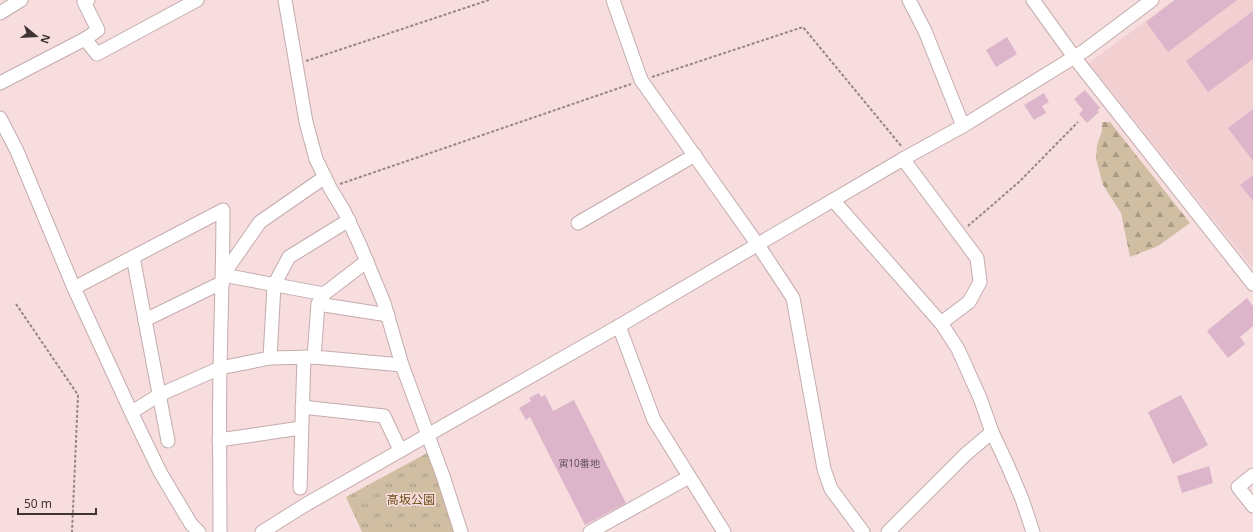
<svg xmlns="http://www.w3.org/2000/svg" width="1253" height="532" font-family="'Noto Sans','Noto Sans JP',sans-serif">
	<defs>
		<pattern id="forest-firs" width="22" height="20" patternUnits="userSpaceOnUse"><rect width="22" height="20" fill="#d0bea3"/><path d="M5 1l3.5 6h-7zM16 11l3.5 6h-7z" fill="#aa9b86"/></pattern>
		<pattern id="park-tufts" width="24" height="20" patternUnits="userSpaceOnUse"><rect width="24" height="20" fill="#d0bea3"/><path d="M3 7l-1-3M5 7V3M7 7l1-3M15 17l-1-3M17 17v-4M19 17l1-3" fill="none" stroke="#aa9b86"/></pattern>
	</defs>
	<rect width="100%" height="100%" fill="#f7ddde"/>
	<path fill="#f2cfd1" d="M1174,0H1253V269L1089,63Z"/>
	<path fill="url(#forest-firs)" d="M1102,122H1110L1190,223L1158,246L1130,257L1121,213L1103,185L1096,159L1097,145L1102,131Z"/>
	<path fill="url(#park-tufts)" d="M427,453L439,479L456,532H362L346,497Z"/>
	<g fill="#dcb5cb">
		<path d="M1175,0H1237L1168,52L1146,22Z"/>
		<path d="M1253,11V59L1208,92L1186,61Z"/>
		<path d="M1007,37L1017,54L996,67L986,50Z"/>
		<path d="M1085,90L1100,108L1097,111L1099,112L1087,123L1079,114L1083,110L1074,99Z"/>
		<path d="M1044,93L1049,102L1042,106L1046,113L1034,120L1024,105Z"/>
		<path d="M1253,109V161L1228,128Z"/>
		<path d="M1253,175V201L1240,185Z"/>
		<path d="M1247,298L1253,306V326L1240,337L1245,344L1228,358L1207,331Z"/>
		<path d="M539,393L541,397L545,395L553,411L574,400L626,503L585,525L530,417L526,420L519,408L531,401L529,398Z"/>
		<path d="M1181,395L1208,445L1173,464L1148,412Z"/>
		<path d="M1209,466L1213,483L1182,493L1177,476Z"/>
	</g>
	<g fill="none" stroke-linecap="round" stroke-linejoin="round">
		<g stroke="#c4abad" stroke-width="15">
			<g id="minor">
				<path d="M285,0L306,122L316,159L330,188L344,211L359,243L384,303L402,365L443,476L461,532"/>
				<path d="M613,0L641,80L758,245L793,298L824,469L831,489L863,532"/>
				<path d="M909,0L925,31L963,126"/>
				<path d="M1033,0L1074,57L1253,284"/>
				<path d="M0,13L21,0"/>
				<path d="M85,39L97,54L197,0"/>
				<path d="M0,83L85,39L98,30L84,2L88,0"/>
				<path d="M0,118L17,151L74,288L133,416L160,472L191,524L199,532"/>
				<path d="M903,159L977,258L980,282L969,302L941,323"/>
				<path d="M325,177L260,222L223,275L324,294L367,261"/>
				<path d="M833,200L941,323L958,349L980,398L992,432L1007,464L1022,499L1033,532"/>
				<path d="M578,223L695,155"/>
				<path d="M133,257L168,441"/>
				<path d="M74,288L223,210C223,262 221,315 220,368C219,422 220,477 220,532"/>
				<path d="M318,304L388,315"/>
				<path d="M145,320L223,282"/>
				<path d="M619,326L654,420L724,532"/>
				<path d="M314,357L318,304L322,298"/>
				<path d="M270,358L274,285L289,257L349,220"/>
				<path d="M302,407L384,416L400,450"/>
				<path d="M132,412L159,395L220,368L270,358L314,357L402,365"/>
				<path d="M219,440L301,428"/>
				<path d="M1253,475L1238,487L1253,506"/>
				<path d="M300,488L304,357"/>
				<path d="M262,532L305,505L619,326L903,159L963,126L1084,51L1152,0"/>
				<path d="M590,532L689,477"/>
				<path d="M888,532L966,454L992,432"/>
			</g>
		</g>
		<g stroke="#978586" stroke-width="2" stroke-dasharray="3 2" stroke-linecap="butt">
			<path d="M306,61L489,0"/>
			<path d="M652,77L803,27L902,147"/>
			<path d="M340,184L631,84"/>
			<path d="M968,226L1019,182L1078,122"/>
			<path d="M16,304L78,395L72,532"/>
		</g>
		<use href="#minor" stroke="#fff" stroke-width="13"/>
	</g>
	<g text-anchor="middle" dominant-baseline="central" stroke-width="3.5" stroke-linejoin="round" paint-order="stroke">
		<g font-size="10" fill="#66545a">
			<text x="579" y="463">寅10番地</text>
		</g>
		<g font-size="12" fill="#6f4e16" stroke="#f7ddde">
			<text x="411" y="499">高坂公園</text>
		</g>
	</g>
	<g transform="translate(36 36) rotate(108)" stroke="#f7ddde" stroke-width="3" paint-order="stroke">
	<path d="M0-3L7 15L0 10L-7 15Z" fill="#3e3334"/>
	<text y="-6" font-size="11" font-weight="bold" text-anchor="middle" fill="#3e3334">N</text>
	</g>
	<path d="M18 508v6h78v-6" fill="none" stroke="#3e3334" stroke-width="2"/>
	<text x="24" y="508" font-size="12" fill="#3e3334" stroke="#f7ddde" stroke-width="3" paint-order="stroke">50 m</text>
</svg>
